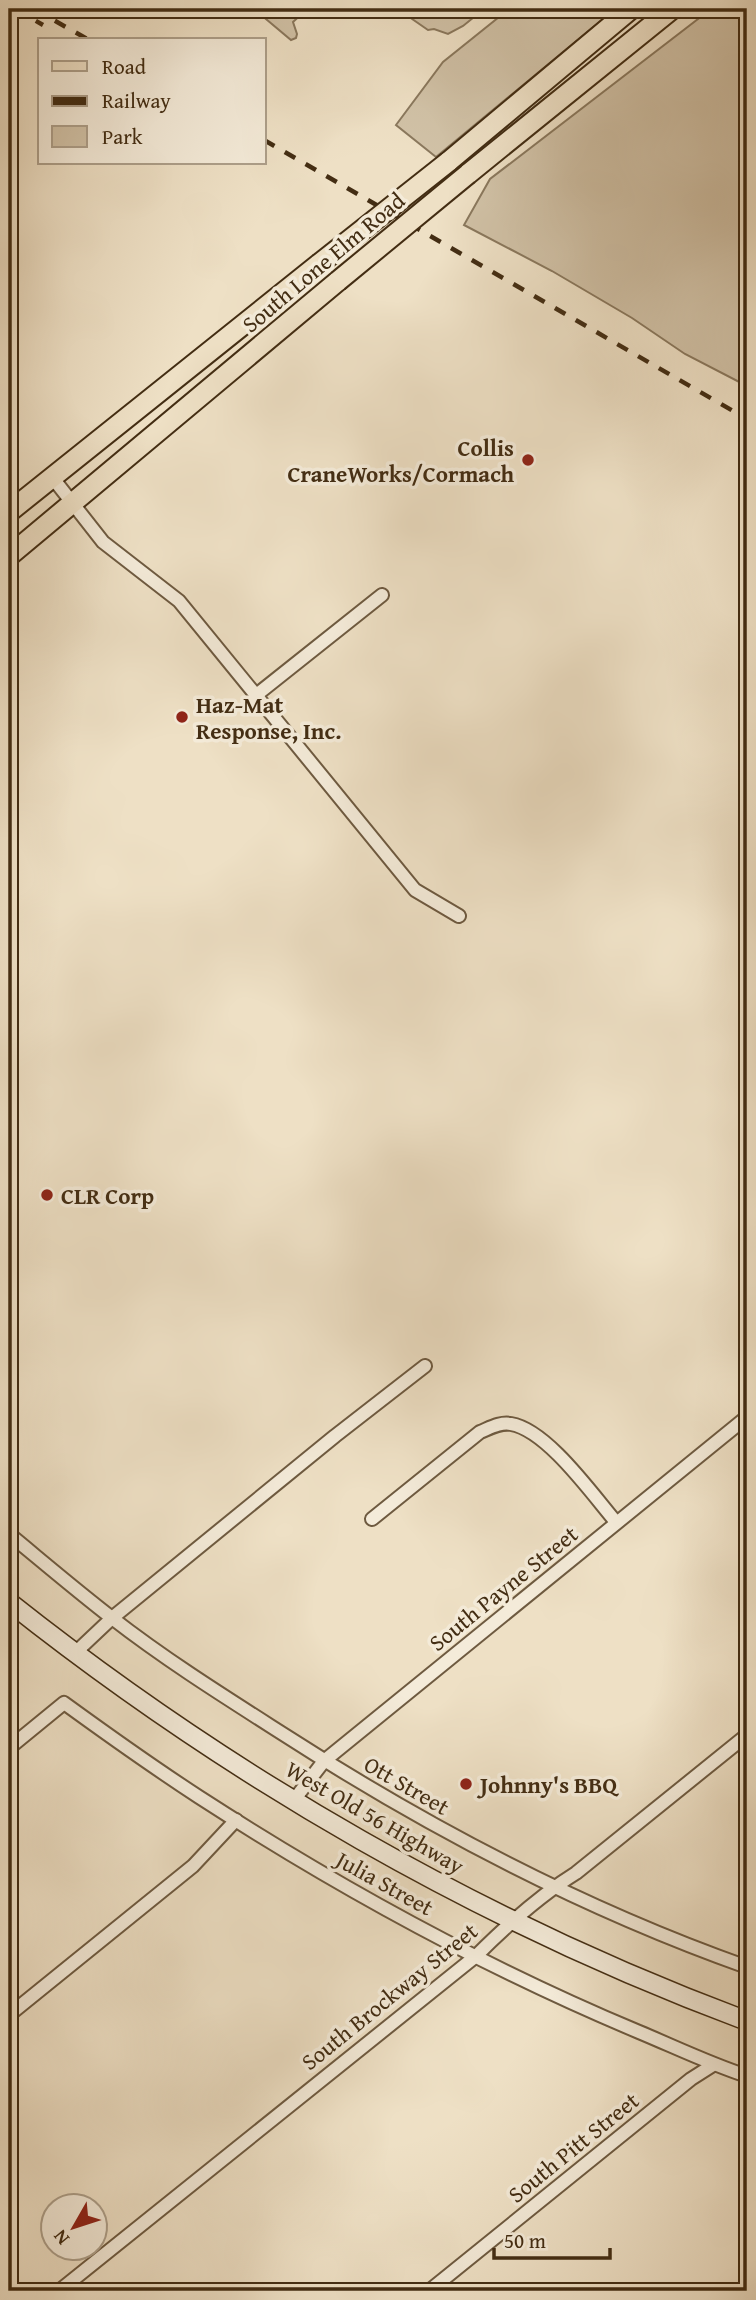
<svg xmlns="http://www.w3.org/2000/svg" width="756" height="2300" font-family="'Gentium Book Plus',serif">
	<rect width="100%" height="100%" fill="#eee0c5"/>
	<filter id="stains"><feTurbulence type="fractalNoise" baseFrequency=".00286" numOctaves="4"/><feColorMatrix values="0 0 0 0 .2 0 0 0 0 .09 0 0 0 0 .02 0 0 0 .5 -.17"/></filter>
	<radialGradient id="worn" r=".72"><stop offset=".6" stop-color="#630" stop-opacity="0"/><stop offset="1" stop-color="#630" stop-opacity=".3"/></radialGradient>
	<g fill="#d1c2a7" stroke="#8a785d" stroke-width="2">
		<path d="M254,9H340C321,13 310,5 293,22L297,34L296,38L291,40Z"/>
		<path d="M386,9H484L463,26L448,34L434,29L428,30L402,12H391Z"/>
		<path d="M509,9H615L436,157L396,125L443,62Z"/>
		<path d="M711,9H747V386L685,354L632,318L552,271L464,225L490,179Z"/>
	</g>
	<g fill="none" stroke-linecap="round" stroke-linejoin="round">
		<g stroke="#6e5a40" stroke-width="16">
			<g id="minor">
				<path d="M52,477L103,542L179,601L415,890L459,916"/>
				<path d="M255,696L382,595"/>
				<path d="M372,1519L480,1432C490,1428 500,1422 511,1424C547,1430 592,1494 616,1522"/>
				<path d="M9,1534C43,1562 77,1591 112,1618C166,1660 225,1697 283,1734C429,1828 583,1909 747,1967"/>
				<path d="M76,1652L112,1618L335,1436L425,1366"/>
				<path d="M9,1748L64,1703C108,1735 153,1767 199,1797C338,1887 486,1968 639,2032C675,2047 710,2064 747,2076"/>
				<path d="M294,1800L324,1761L747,1417"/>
				<path d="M9,2015L193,1866L236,1820"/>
				<path d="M59,2291L476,1956C507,1925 539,1896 576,1873L747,1735"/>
				<path d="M429,2291L691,2079L713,2065"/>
			</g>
		</g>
		<g stroke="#6e5a40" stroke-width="19">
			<path id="tertiary" d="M9,2285L14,2291"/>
		</g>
		<g stroke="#432d13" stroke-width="21">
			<path id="secondary" d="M9,1602C231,1778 481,1922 747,2021"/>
		</g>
		<g stroke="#432d13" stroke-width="23">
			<g id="primary">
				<path d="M448,162L631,9"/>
				<path d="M468,174L672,9"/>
				<path d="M9,512L319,264"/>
				<path d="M9,556L338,281"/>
			</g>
		</g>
		<use href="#minor" stroke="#f4ebd9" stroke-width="12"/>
		<use href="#tertiary" stroke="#f4ebd9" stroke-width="16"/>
		<use href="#secondary" stroke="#f4ebd9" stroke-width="18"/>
		<use href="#primary" stroke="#eee0c5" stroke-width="19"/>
		<g stroke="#432d13" stroke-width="4.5" stroke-dasharray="12 12" stroke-linecap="butt">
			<path d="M15,9L43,25"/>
			<path d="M34,9L89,40"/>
			<path d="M264,140L747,419"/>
		</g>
		<g stroke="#432d13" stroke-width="23" stroke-linecap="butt">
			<g id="primary-bridge">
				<path d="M319,264L448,162"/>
				<path d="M338,281L468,174"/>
			</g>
		</g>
		<use href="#primary-bridge" stroke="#eee0c5" stroke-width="19"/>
	</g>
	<g fill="#8f2418" stroke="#f4ebd9" stroke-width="2.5">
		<circle cx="528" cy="460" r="7"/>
		<circle cx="182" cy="717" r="7"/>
		<circle cx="47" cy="1195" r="7"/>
		<circle cx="466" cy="1784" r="7"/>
	</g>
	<g text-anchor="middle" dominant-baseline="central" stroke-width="7" stroke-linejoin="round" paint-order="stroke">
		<g font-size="23" fill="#432d13" stroke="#f4ebd9">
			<text transform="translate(323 262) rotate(-40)">South Lone Elm Road</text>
			<text transform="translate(503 1588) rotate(-39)">South Payne Street</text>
			<text transform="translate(407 1785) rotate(30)">Ott Street</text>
			<text transform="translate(375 1817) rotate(30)">West Old 56 Highway</text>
			<text transform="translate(385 1883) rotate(29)">Julia Street</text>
			<text transform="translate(389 1996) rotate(-39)">South Brockway Street</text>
			<text transform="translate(573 2147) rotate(-39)">South Pitt Street</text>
		</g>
		<g font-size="23" font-weight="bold" fill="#432d13" stroke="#f4ebd9" text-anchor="start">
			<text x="514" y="447" text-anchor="end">Collis<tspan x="514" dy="26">CraneWorks/Cormach</tspan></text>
			<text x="196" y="704">Haz-Mat<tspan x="196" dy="26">Response, Inc.</tspan></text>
			<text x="61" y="1195">CLR Corp</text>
			<text x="480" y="1784">Johnny's BBQ</text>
		</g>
	</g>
	<rect width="756" height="2300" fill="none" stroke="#eee0c5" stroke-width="35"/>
	<rect x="10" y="10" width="735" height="2279" fill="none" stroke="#432d13" stroke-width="3.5"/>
	<rect x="18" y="18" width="721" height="2265" fill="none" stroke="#432d13" stroke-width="2"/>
	<rect x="38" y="38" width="228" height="126" fill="#f4ebd9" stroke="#ad9f8a" stroke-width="2"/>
	<rect x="52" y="61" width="35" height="10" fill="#eee0c5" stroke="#ad9f8a" stroke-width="2"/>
	<text x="102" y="74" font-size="21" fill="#432d13">Road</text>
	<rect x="52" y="96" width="35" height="10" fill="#432d13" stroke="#ad9f8a" stroke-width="2"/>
	<text x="102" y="108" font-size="21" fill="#432d13">Railway</text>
	<rect x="52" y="126" width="35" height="21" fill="#d1c2a7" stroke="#ad9f8a" stroke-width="2"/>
	<text x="102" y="144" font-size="21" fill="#432d13">Park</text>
	<g transform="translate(74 2227) rotate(231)"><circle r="33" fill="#f4ebd9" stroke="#ad9f8a" stroke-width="2"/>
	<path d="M0-5L12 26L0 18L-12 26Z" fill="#8f2418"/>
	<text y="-10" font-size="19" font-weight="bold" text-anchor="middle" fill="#432d13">N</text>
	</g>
	<path d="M494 2248v10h116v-10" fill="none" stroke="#432d13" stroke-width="3.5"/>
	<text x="504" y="2248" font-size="21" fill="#432d13" stroke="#f4ebd9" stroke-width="5" paint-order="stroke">50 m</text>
	<rect width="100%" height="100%" filter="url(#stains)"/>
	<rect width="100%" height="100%" fill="url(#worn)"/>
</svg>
